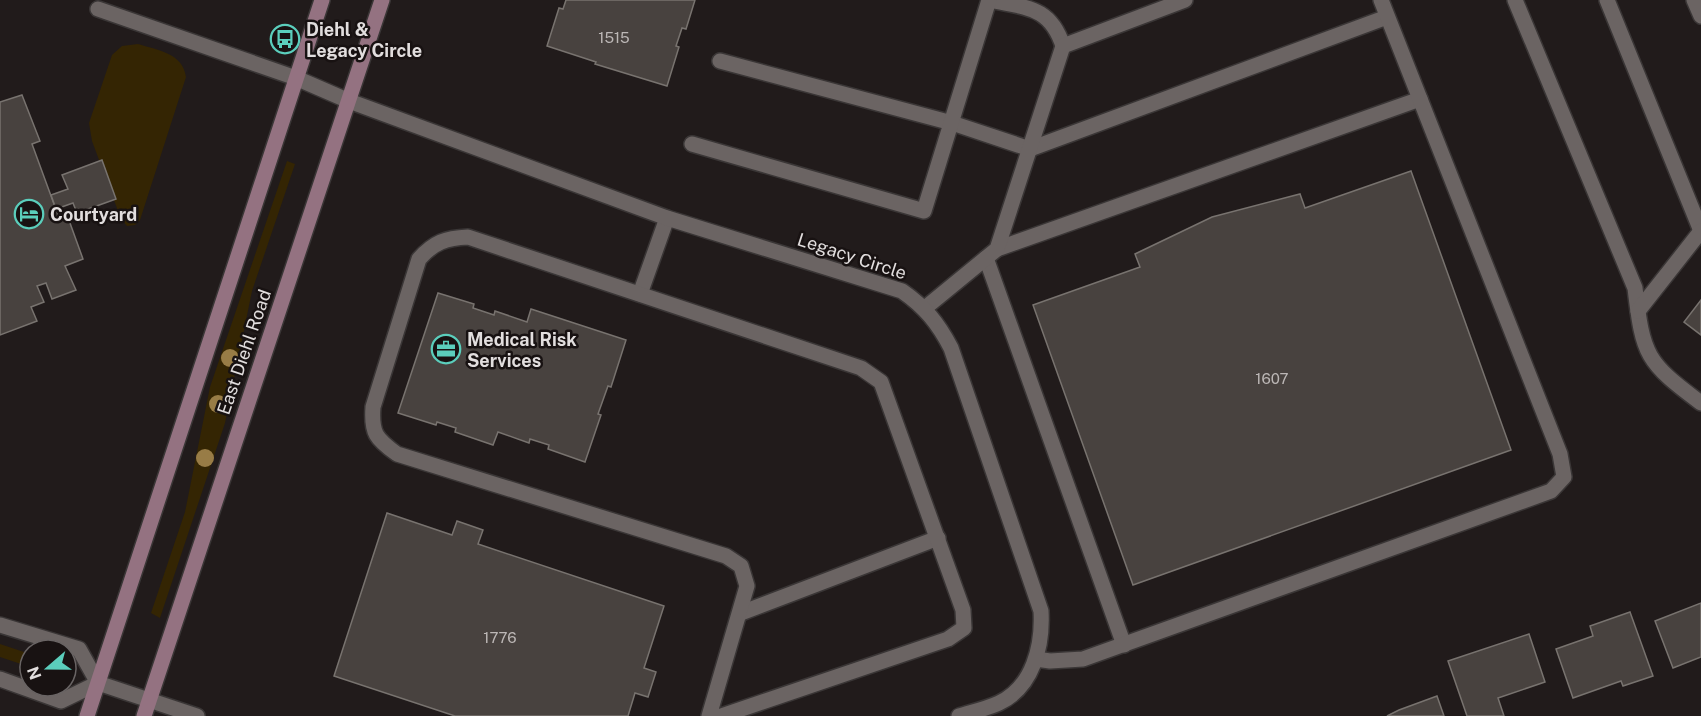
<svg xmlns="http://www.w3.org/2000/svg" width="1701" height="716" font-family="'Public Sans',sans-serif">
	<rect width="100%" height="100%" fill="#211b1b"/>
	<g fill="#342503">
		<path d="M138,44C157,50 183,53 186,77L140,220L135,225L127,226L121,219L92,141L89,123L112,55L122,46Z"/>
		<path d="M287,161L295,164L252,291L225,423L160,618L151,613L185,512L210,387Z"/>
		<path d="M0,644L30,654V667L0,657Z"/>
	</g>
	<g fill="#48423f" stroke="#78736f" stroke-width="1.5">
		<path d="M566,0H695L686,29L682,28L676,46L679,47L667,86L595,64L596,62L547,46L559,8L563,9Z"/>
		<path d="M22,95L40,141L32,144L58,215L66,212L83,259L65,266L76,290L52,299L46,283L37,286L44,302L31,307L37,321L0,335V102Z"/>
		<path d="M102,160L116,199L77,213L73,203L56,209L51,195L68,189L62,175Z"/>
		<path d="M1411,171L1511,450L1133,585L1033,305L1140,267L1135,254L1212,217L1300,194L1305,208Z"/>
		<path d="M438,293L474,304L473,308L494,315L495,311L527,322L531,309L626,340L611,387L608,386L598,414L601,415L585,462L548,449L549,445L530,439L529,443L498,432L493,445L455,432L456,428L437,422L436,425L398,413Z"/>
		<path d="M1701,300V335L1684,322Z"/>
		<path d="M387,513L452,535L457,521L483,530L478,544L664,606L644,668L656,672L648,697L635,693L628,716H455L334,676Z"/>
		<path d="M1701,603V657L1673,668L1655,621Z"/>
		<path d="M1630,612L1653,676L1623,686L1621,681L1573,698L1556,649L1593,636L1590,626Z"/>
		<path d="M1529,634L1545,682L1498,698L1504,716H1467L1448,661Z"/>
		<path d="M1437,696L1444,716H1387L1399,710Z"/>
	</g>
	<g fill="none" stroke-linecap="round" stroke-linejoin="round">
		<g stroke="#3a3636" stroke-width="18">
			<g id="lane">
				<path d="M990,0C1026,8 1050,6 1063,46"/>
				<path d="M1515,0L1635,288C1643,356 1646,362 1701,403"/>
				<path d="M1607,0L1701,231"/>
				<path d="M1694,0L1701,16"/>
				<path d="M98,9L296,78L349,101"/>
				<path d="M720,61L952,123L1030,149L1387,17"/>
				<path d="M692,144L924,211L989,0"/>
				<path d="M997,249L1420,99"/>
				<path d="M986,258L1124,645"/>
				<path d="M640,294L667,218"/>
				<path d="M925,308L997,249L1063,46L1185,0"/>
				<path d="M1638,311L1701,231"/>
				<path d="M741,613L938,538"/>
				<path d="M1036,659L1050,661L1083,659L1551,491L1564,477L1560,454L1381,0"/>
				<path d="M709,716L747,586L741,566L726,556L397,454C376,439 371,433 373,407L419,259C434,242 446,238 468,237L861,368L881,382L963,610L964,628L948,639L721,716"/>
			</g>
		</g>
		<g stroke="#3a3636" stroke-width="18">
			<g id="street">
				<path d="M349,101L667,218L902,291C925,307 938,323 951,348L1041,611C1043,646 1033,687 999,703C986,709 972,712 959,716"/>
				<path d="M0,625L79,649L98,683L197,716"/>
				<path d="M0,679L61,701L98,683"/>
			</g>
		</g>
		<g stroke="#3a3636" stroke-width="18">
			<g id="secondary">
				<path d="M87,716L322,0"/>
				<path d="M144,716L382,0"/>
			</g>
		</g>
		<use href="#lane" stroke="#6b6463" stroke-width="15"/>
		<use href="#street" stroke="#6b6463" stroke-width="15"/>
		<use href="#secondary" stroke="#947281" stroke-width="15"/>
	</g>
	<g fill="#987c46">
		<circle cx="230" cy="358" r="9"/>
		<circle cx="218" cy="404" r="9"/>
		<circle cx="205" cy="458" r="9"/>
	</g>
	<defs>
		<g id="bus-ring" transform="scale(1.5)"><circle r="9.5" fill="#181212" stroke="#5bcebc" stroke-width="1.5"/><path d="M-5-6H5V4H4V6H2V4H-2V6H-4V4H-5ZM-3.5-4V0h7V-4ZM-3.5 1.2v1.5H-2V1.2ZM2 1.2v1.5H3.5V1.2Z" fill="#5bcebc"/></g>
		<g id="hotel-ring" transform="scale(1.5)"><circle r="9.5" fill="#181212" stroke="#5bcebc" stroke-width="1.5"/><path d="M-6-4.5h1.5V1H6V5H4.5V3h-9V5H-6ZM-4 0a1.8 1.8 0 1 1 3.6 0ZM.5 0V-2.5h3Q6-2.5 6 0Z" fill="#5bcebc"/></g>
		<g id="office-ring" transform="scale(1.5)"><circle r="9.5" fill="#181212" stroke="#5bcebc" stroke-width="1.5"/><path d="M-6-3h4V-5.5h4V-3h4V5H-6ZM-1-4.5V-3h2v-1.5ZM-6 0V1H6V0Z" fill="#5bcebc"/></g>
	</defs>
	<g fill-rule="evenodd">
		<use href="#bus-ring" x="285" y="39"/>
		<use href="#hotel-ring" x="29" y="214"/>
		<use href="#office-ring" x="446" y="349"/>
	</g>
	<g text-anchor="middle" dominant-baseline="central" stroke-width="5" stroke-linejoin="round" paint-order="stroke">
		<g font-size="15" fill="#bcb7b6">
			<text x="614" y="37">1515</text>
			<text x="1272" y="378">1607</text>
			<text x="500" y="637">1776</text>
		</g>
		<g font-size="18" font-weight="bold" fill="#e2dede" stroke="#181212" text-anchor="start">
			<text x="306" y="29">Diehl &amp;<tspan x="306" dy="21">Legacy Circle</tspan></text>
			<text x="50" y="214">Courtyard</text>
			<text x="467" y="339">Medical Risk<tspan x="467" dy="21">Services</tspan></text>
		</g>
		<g font-size="18" fill="#e2dede" stroke="#181212">
			<text transform="translate(852 256) rotate(18)">Legacy Circle</text>
			<text transform="translate(244 352) rotate(-71)">East Diehl Road</text>
		</g>
	</g>
	<g transform="translate(48 668) rotate(250)"><circle r="28" fill="#181212" stroke="#696464" stroke-width="1.5"/>
	<path d="M0-4.5L10 22L0 15L-10 22Z" fill="#5bcebc"/>
	<text y="-9" font-size="16" font-weight="bold" text-anchor="middle" fill="#e2dede">N</text>
	</g>
</svg>
